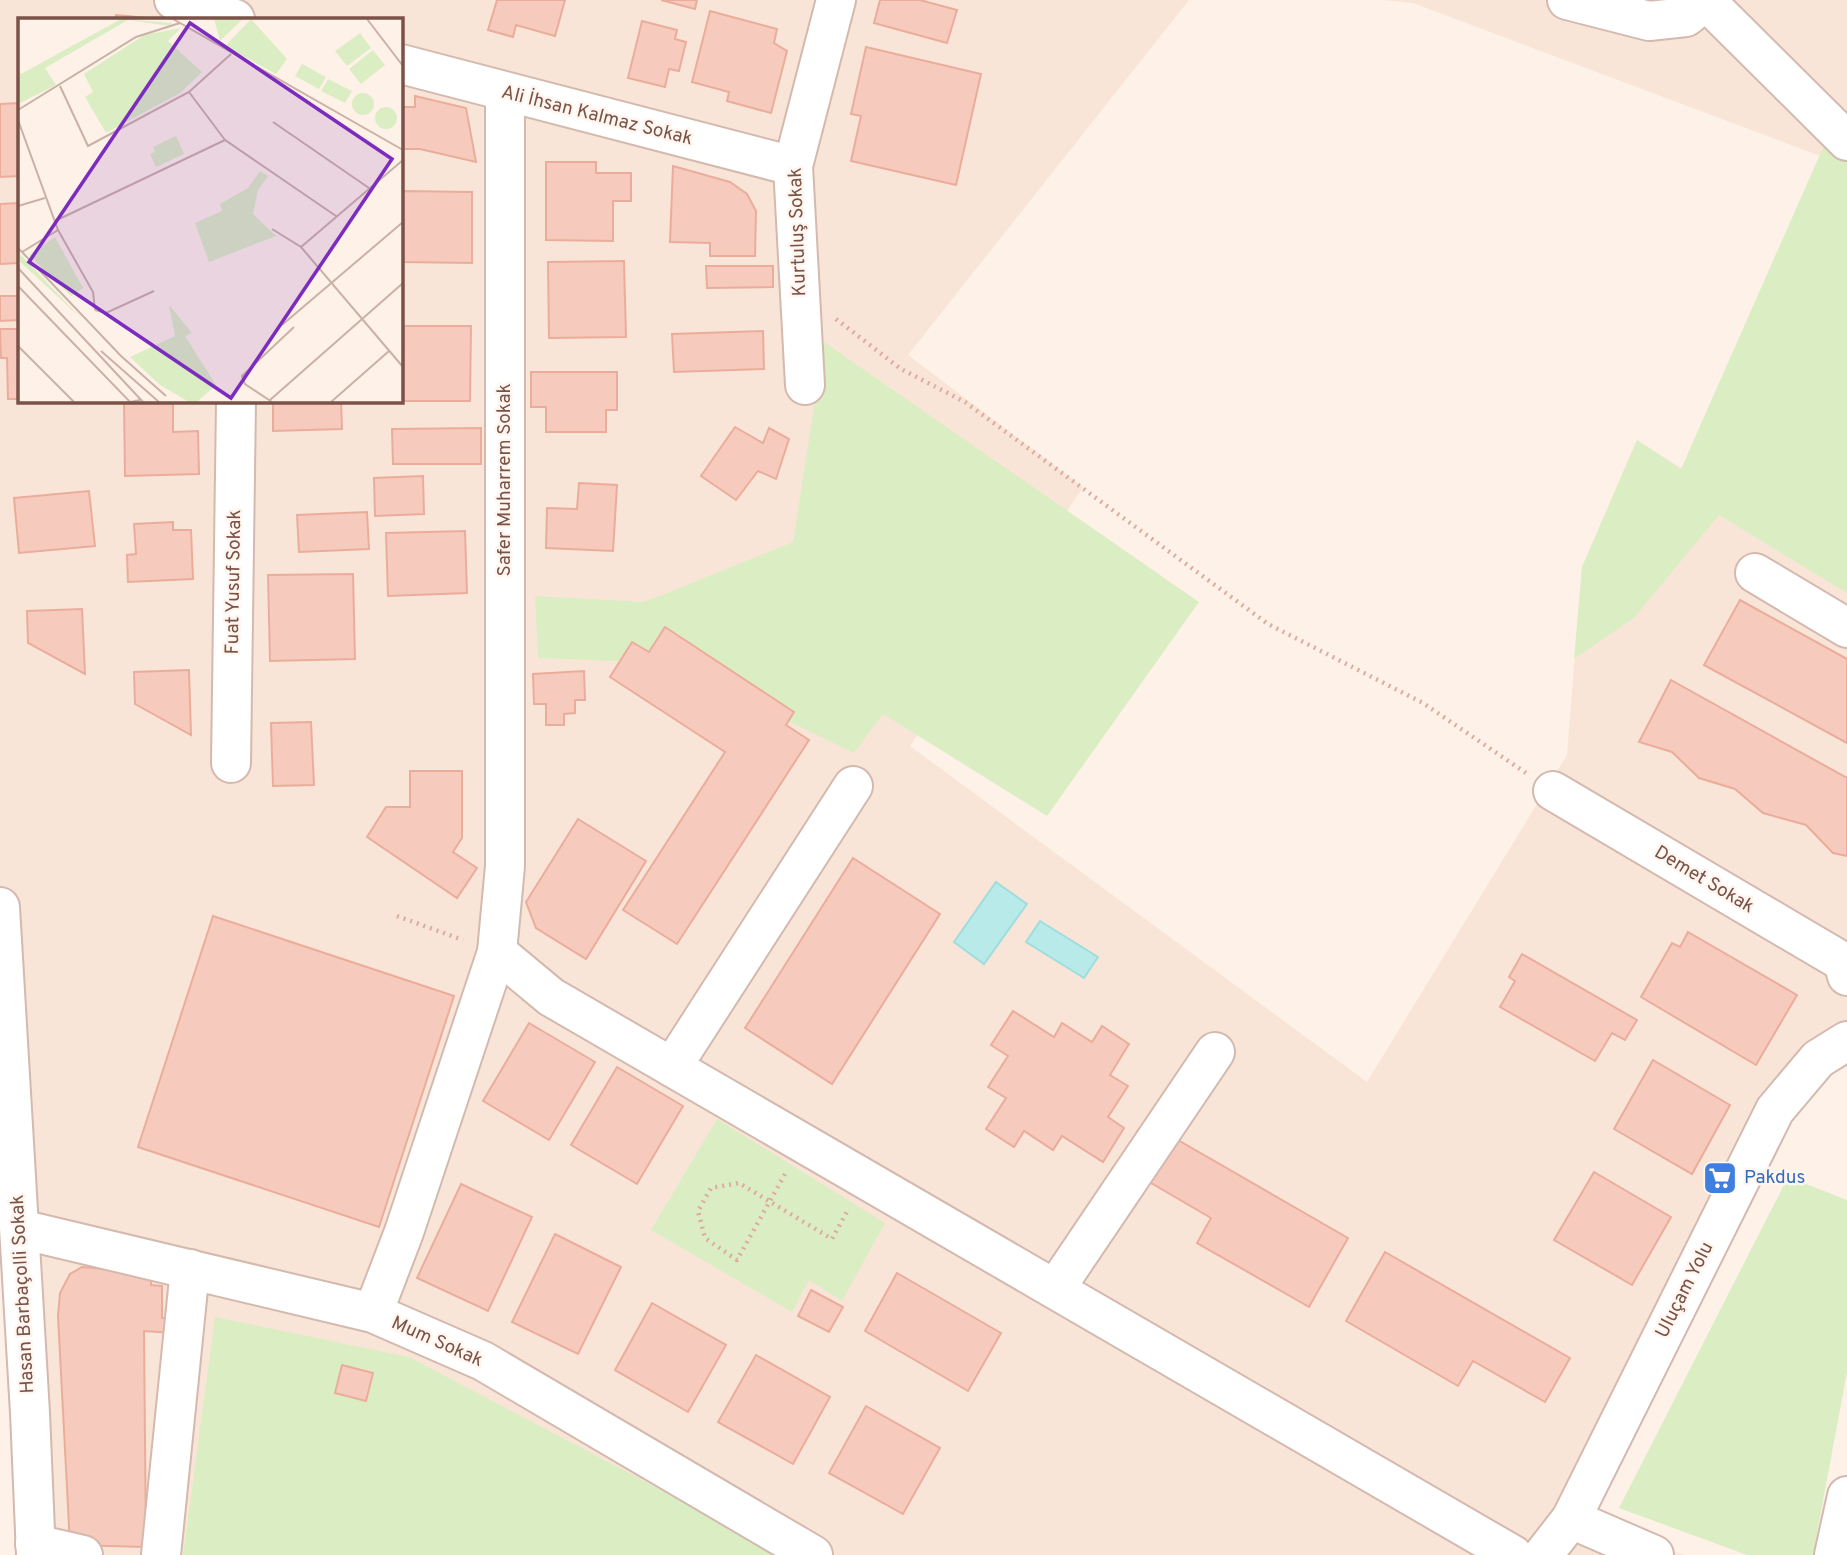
<svg xmlns="http://www.w3.org/2000/svg" width="1847" height="1555" font-family="Overpass,sans-serif">
	<rect width="100%" height="100%" fill="#fef1e7"/>
	<g fill="#f9e5d7" fill-rule="evenodd">
		<path d="M0,0H1189L908,355L1083,487L910,746L1367,1082L1567,755L1582,567L1637,440L1847,574V1047L1775,1110L1571,1519L1684,1555H36L0,969ZM19,19H401V401H19Z"/>
		<path d="M1383,0H1847V166L1413,3Z"/>
	</g>
	<g fill="#dbeec3">
		<path d="M1833,125L1847,128V593L1719,515L1634,618L1574,659L1582,567L1637,440L1681,469Z"/>
		<path d="M824,342L1199,602L1047,816L883,714L854,753L669,663L538,658L535,596L644,602L793,542Z"/>
		<path d="M717,1119L885,1223L842,1301L809,1280L792,1312L651,1230Z"/>
		<path d="M1788,1177L1847,1200V1372L1813,1555H1747L1619,1508Z"/>
		<path d="M215,1317L409,1357L785,1555H183Z"/>
	</g>
	<g fill="#b9eaea" stroke="#9edddd" stroke-width="2">
		<path d="M996,882L1027,904L984,964L954,942Z"/>
		<path d="M1040,921L1098,957L1084,978L1026,942Z"/>
	</g>
	<g fill="#f6cabc" stroke="#ebad9b" stroke-width="2">
		<path d="M497,0H565L555,36L516,25L513,37L488,30Z"/>
		<path d="M661,0H697L695,9Z"/>
		<path d="M880,0H920L957,10L947,43L874,23Z"/>
		<path d="M710,11L777,29L774,43L787,51L771,113L727,101L729,92L692,82Z"/>
		<path d="M116,15L158,19H116Z"/>
		<path d="M642,21L677,30L675,39L686,42L679,71L669,69L665,87L628,78Z"/>
		<path d="M866,47L981,74L956,185L851,161L861,116L851,114Z"/>
		<path d="M415,96L466,108L476,162L420,149H401V107H415Z"/>
		<path d="M19,103V176L0,177V104Z"/>
		<path d="M546,162H596V173H631V201H613V241L546,240Z"/>
		<path d="M673,166L730,182L747,194L756,211L755,256H710V243L670,242Z"/>
		<path d="M401,191L472,192V263L401,262Z"/>
		<path d="M19,203V263L0,264V204Z"/>
		<path d="M624,261L626,337L549,338L548,262Z"/>
		<path d="M706,266H773V287L707,288Z"/>
		<path d="M0,296H19V320L0,321Z"/>
		<path d="M404,326H471L470,401H403Z"/>
		<path d="M0,329H19V399H8L7,358H1Z"/>
		<path d="M763,331L764,369L674,372L672,334Z"/>
		<path d="M531,372H617V410H606V432H546V407H531Z"/>
		<path d="M173,401V432L198,431L199,474L125,476L124,402Z"/>
		<path d="M273,401H341L342,429L273,431Z"/>
		<path d="M735,427L763,443L769,428L789,439L776,479L758,471L736,500L701,476Z"/>
		<path d="M481,428V464H393L392,429Z"/>
		<path d="M423,476L424,514L375,516L374,478Z"/>
		<path d="M579,483L617,485L613,551L546,548L547,508L577,509Z"/>
		<path d="M89,491L95,546L19,553L14,498Z"/>
		<path d="M367,512L369,549L299,552L297,515Z"/>
		<path d="M173,522V530H191L193,579L128,582L127,555L136,554L134,524Z"/>
		<path d="M465,531L467,593L388,596L386,533Z"/>
		<path d="M353,574L355,659L270,661L268,575Z"/>
		<path d="M1740,600L1847,659V743L1704,665Z"/>
		<path d="M82,609L85,674L28,643L27,611Z"/>
		<path d="M665,627L794,712L786,725L809,740L677,944L623,910L725,752L610,677L632,642L649,652Z"/>
		<path d="M189,670L191,735L135,704L134,672Z"/>
		<path d="M584,671L585,700H575V713L564,714V725H546V704H534L533,674Z"/>
		<path d="M1671,680L1847,778V856L1833,853L1806,825L1763,813L1735,789L1699,778L1672,752L1639,742Z"/>
		<path d="M311,722L314,785L273,786L271,723Z"/>
		<path d="M410,771H462V838L453,852L477,868L457,898L367,837L386,807H410Z"/>
		<path d="M578,819L646,861L586,959L536,928L526,902Z"/>
		<path d="M853,858L940,914L832,1084L745,1028Z"/>
		<path d="M213,916L454,996L379,1227L138,1147Z"/>
		<path d="M1688,932L1797,995L1756,1065L1641,997L1672,943L1680,947Z"/>
		<path d="M1522,954L1637,1020L1625,1040L1612,1033L1595,1061L1500,1007L1515,981L1509,977Z"/>
		<path d="M1013,1011L1054,1037L1062,1023L1092,1042L1102,1026L1129,1044L1110,1075L1128,1086L1108,1117L1124,1128L1103,1162L1062,1136L1053,1150L1024,1131L1014,1147L986,1129L1006,1098L988,1087L1008,1056L991,1045Z"/>
		<path d="M529,1023L595,1062L549,1140L483,1101Z"/>
		<path d="M1653,1060L1730,1105L1692,1174L1614,1129Z"/>
		<path d="M617,1067L683,1106L637,1184L571,1145Z"/>
		<path d="M1164,1132L1348,1238L1309,1307L1197,1243L1211,1218L1139,1176Z"/>
		<path d="M1594,1172L1671,1217L1632,1285L1554,1240Z"/>
		<path d="M461,1184L532,1217L488,1311L417,1278Z"/>
		<path d="M555,1234L621,1267L578,1354L512,1322Z"/>
		<path d="M1385,1252L1570,1358L1545,1402L1473,1361L1458,1386L1346,1321Z"/>
		<path d="M82,1267L151,1273V1285L162,1286V1318H171L172,1333L144,1331L146,1547L70,1545L58,1316L60,1293L70,1274Z"/>
		<path d="M897,1273L1001,1333L968,1391L865,1331Z"/>
		<path d="M811,1290L843,1307L829,1332L798,1316Z"/>
		<path d="M652,1303L726,1345L688,1412L615,1370Z"/>
		<path d="M756,1355L830,1397L793,1464L718,1422Z"/>
		<path d="M342,1365L373,1373L366,1401L335,1393Z"/>
		<path d="M866,1406L940,1448L903,1514L829,1473Z"/>
	</g>
	<g fill="none" stroke-linecap="round" stroke-linejoin="round">
		<g stroke="#d4b9ae" stroke-width="42">
			<g id="minor">
				<path d="M174,0L235,19"/>
				<path d="M1567,0L1649,21L1686,17L1707,0"/>
				<path d="M1706,1L1847,141"/>
				<path d="M401,64L793,166"/>
				<path d="M505,93V866L497,952L551,997L1513,1555"/>
				<path d="M805,385L793,166L836,0"/>
				<path d="M1755,573L1847,628"/>
				<path d="M231,763L236,401"/>
				<path d="M1553,791L1843,962L1847,976"/>
				<path d="M0,907L30,1413L36,1555"/>
				<path d="M672,1067L853,786"/>
				<path d="M20,1229L373,1313L483,1361L813,1555"/>
				<path d="M1055,1289L1215,1052"/>
				<path d="M373,1313L404,1232L497,952"/>
				<path d="M1571,1519L1654,1555"/>
				<path d="M35,1544L83,1555"/>
				<path d="M161,1555L190,1269"/>
				<path d="M1543,1555L1571,1519L1775,1110L1818,1059L1847,1041"/>
				<path d="M1834,1555L1847,1496"/>
			</g>
		</g>
		<g stroke="#dcac9e" stroke-width="4.5" stroke-dasharray="2 5" stroke-linecap="butt">
			<path d="M836,319L901,369L965,402L1268,624L1423,703L1526,773"/>
			<path d="M397,916L463,940"/>
			<path d="M785,1174L737,1260L705,1238L698,1211L711,1188L739,1183L832,1239L849,1208"/>
		</g>
		<use href="#minor" stroke="#fff" stroke-width="38"/>
	</g>
	<defs>
		<g id="supermarket-square" transform="scale(1.75)"><rect x="-9" y="-9" width="18" height="18" rx="4" fill="#3f7fe0" stroke="#fff6ef"/><path d="M-6-5.5h2.5l.6 2H6L4.5 2H-2.5L-4.4-4H-6ZM-1.5 3.2a1.3 1.3 0 1 0 .1 0ZM3 3.2a1.3 1.3 0 1 0 .1 0Z" fill="#fff"/></g>
	</defs>
	<g fill-rule="evenodd">
		<use href="#supermarket-square" x="1720" y="1178"/>
	</g>
	<g text-anchor="middle" dominant-baseline="central" stroke-width="5" stroke-linejoin="round" paint-order="stroke">
		<g font-size="19" fill="#7b5248" stroke="#fff6ef">
			<text transform="translate(597 116) rotate(14)">Ali İhsan Kalmaz Sokak</text>
			<text transform="translate(798 232) rotate(-92)">Kurtuluş Sokak</text>
			<text transform="translate(505 480) rotate(-90)">Safer Muharrem Sokak</text>
			<text transform="translate(234 582) rotate(-89)">Fuat Yusuf Sokak</text>
			<text transform="translate(1704 880) rotate(31)">Demet Sokak</text>
			<text transform="translate(1685 1290) rotate(-63)">Uluçam Yolu</text>
			<text transform="translate(23 1294) rotate(-93)">Hasan Barbaçolli Sokak</text>
			<text transform="translate(437 1342) rotate(24)">Mum Sokak</text>
		</g>
		<g font-size="19" fill="#366cbe" stroke="#fff6ef" text-anchor="start">
			<text x="1744" y="1178">Pakdus</text>
		</g>
	</g>
	<g transform="translate(18 18)">
		<rect width="385" height="385" fill="#fef1e7"/>
		<path d="M103,1L154,5L152,8L110,2L27,50L38,67L0,86V50L3,56ZM196,1H225L202,23ZM233,1L269,41L258,56L207,28ZM163,10L150,23L184,54L162,75L88,115L67,79L75,74L66,56L126,17ZM342,15L353,30L329,48L317,33ZM355,32L367,47L343,66L331,51ZM284,46L308,59L301,71L277,58ZM310,61L334,73L327,85L303,73ZM334 86a11 11 0 1 1 22 0a11 11 0 1 1-22 0ZM357 100a11 11 0 1 1 22 0a11 11 0 1 1-22 0ZM158,118L166,136L138,149L132,136L137,134L135,129ZM242,153L250,158L240,172L235,196L258,218L191,244L177,205L204,193L202,186L230,170ZM37,219L65,270L53,278L11,237ZM3,237L63,300L0,242ZM151,287L174,315L167,318L198,367L179,384H171L142,367L112,339L157,318Z" fill="#dbeec3"/>
		<path fill="none" stroke="#cab1a7" stroke-width="2" d="M155,1L385,132M349,1L385,48M42,68L70,128L171,74L213,36M171,74L207,122M0,92L118,19L162,5M0,102L40,212L75,274L77,292M255,104L351,170M0,188L27,180M37,203L207,122L318,198M254,211L283,229L385,349M283,229L385,142M0,230L4,234L40,212M4,234L103,338L148,378M0,250L125,384M0,268L112,384L122,382M77,292L88,295L136,273M264,307L385,204M0,328L56,384M83,333L141,384M252,382L385,265M254,384L227,366L224,358L276,309M313,384L371,333"/>
		<path fill="#7b2cbf" fill-opacity="0.15" stroke="#7b2cbf" stroke-width="3.5" d="M172,5L374,141L213,380L11,244Z"/>
		<rect width="385" height="385" fill="none" stroke="#7b5248" stroke-width="3.5"/>
	</g>
</svg>
